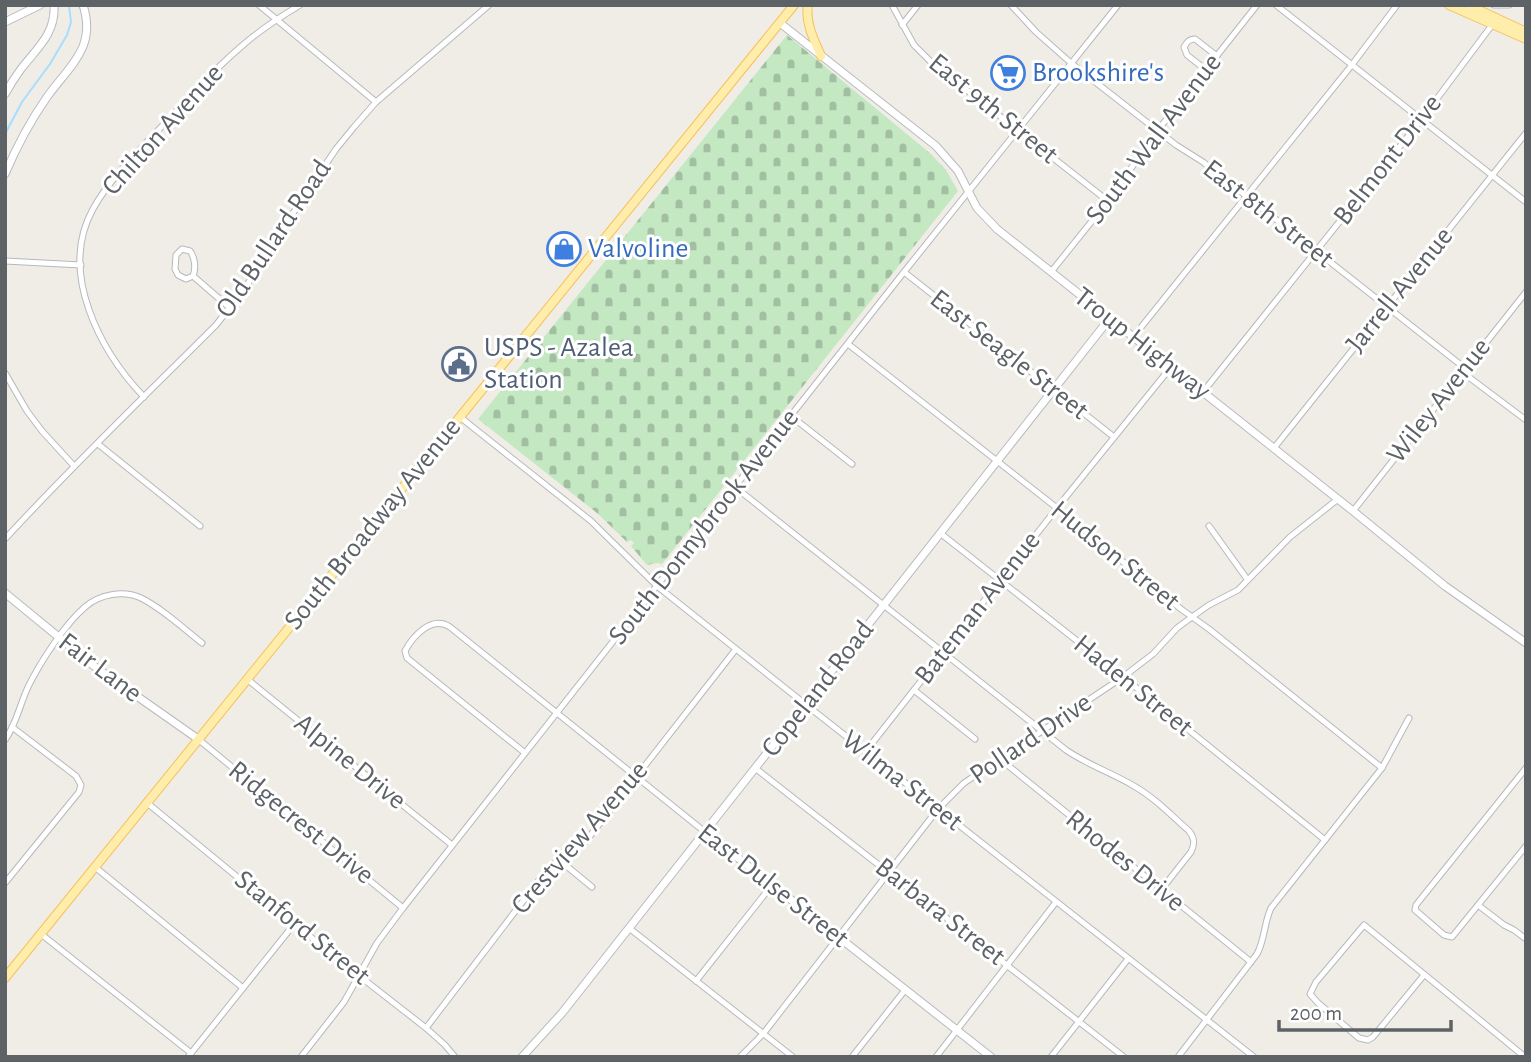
<svg xmlns="http://www.w3.org/2000/svg" width="1531" height="1062" font-family="'Alegreya Sans',sans-serif">
	<defs>
		<pattern id="cemetery-stones" width="16" height="16" patternUnits="userSpaceOnUse" patternTransform="scale(1.75)"><rect width="16" height="16" fill="#c4e9c2"/><path d="M2 7V4a2 2 0 0 1 4 0v3zM10 15v-3a2 2 0 0 1 4 0v3z" fill="#a2c0a1"/></pattern>
	</defs>
	<rect width="100%" height="100%" fill="#f0ede6"/>
	<path fill="url(#cemetery-stones)" d="M787,35L931,154L946,170L958,191L662,564L657,563L647,565L631,546L634,543L631,540L627,542L597,513L478,419Z"/>
	<g fill="none" stroke-linecap="round" stroke-linejoin="round">
		<path stroke="#a7deff" stroke-width="2" d="M5,134L22,102L50,64L67,35L71,22L69,6"/>
		<g stroke="#b6b9bd" stroke-width="7">
			<g id="street">
				<path d="M259,5L376,102"/>
				<path d="M892,5L914,45L931,62L1108,201"/>
				<path d="M1011,5L1036,32L1071,63L1176,145L1203,162L1461,365L1466,375L1526,420"/>
				<path d="M1276,5L1526,202"/>
				<path d="M1494,5H1509"/>
				<path d="M902,25L918,5"/>
				<path d="M1206,70L1187,55L1184,47C1187,42 1189,39 1195,39L1217,56"/>
				<path d="M182,249L190,251C195,257 196,269 193,276L186,279L178,275L175,269L176,255Z"/>
				<path d="M5,261L81,265"/>
				<path d="M904,272L1114,437"/>
				<path d="M1051,272L1108,201L1158,130L1257,5"/>
				<path d="M193,276L230,308"/>
				<path d="M1134,336L1351,66L1397,5"/>
				<path d="M848,344L1057,508L1181,609L1209,629L1382,768"/>
				<path d="M5,373L27,411L42,431L74,466"/>
				<path d="M1203,392L1421,120L1492,25"/>
				<path d="M144,397C100,351 58,272 93,209C109,179 144,145 168,120C192,94 216,68 243,45C260,30 280,17 300,5"/>
				<path d="M791,416L852,464"/>
				<path d="M460,417L591,521L657,586L805,704L1254,1057"/>
				<path d="M98,444L200,526"/>
				<path d="M1274,448L1526,133"/>
				<path d="M735,487L1066,750C1088,765 1112,773 1134,786C1155,798 1171,815 1189,831C1195,838 1195,844 1191,852L1161,890"/>
				<path d="M1353,511L1526,292"/>
				<path d="M1209,526L1247,579"/>
				<path d="M940,533L1123,677L1325,840"/>
				<path d="M5,539C73,465 145,396 216,325L245,288L297,207L336,149L354,127L376,102L489,5"/>
				<path d="M247,679L452,845"/>
				<path d="M914,690L975,739"/>
				<path d="M198,739L403,908"/>
				<path d="M5,740C17,723 20,703 29,685C41,661 65,624 85,607C100,594 123,590 141,598C163,609 183,628 202,643"/>
				<path d="M866,751L1057,508L1171,367"/>
				<path d="M525,753L407,658L405,651C413,636 432,615 450,627L705,832"/>
				<path d="M1000,759L1251,962"/>
				<path d="M755,768L1124,1057"/>
				<path d="M1526,768L1416,905L1415,910L1444,935L1452,937L1526,846"/>
				<path d="M146,802L335,957L426,1028L445,1045L455,1057"/>
				<path d="M558,859L592,887"/>
				<path d="M95,867L243,988"/>
				<path d="M5,883L79,792L81,785L76,776L12,727"/>
				<path d="M1478,905L1504,925L1514,930L1526,939"/>
				<path d="M629,928L793,1057"/>
				<path d="M41,934L191,1053"/>
				<path d="M1424,975L1373,1037L1368,1040L1359,1038L1318,1003L1310,994L1316,982L1364,925L1525,1057"/>
				<path d="M696,981L772,885"/>
				<path d="M426,1028L546,871C557,858 573,852 586,841L736,649"/>
				<path d="M188,1057L295,923"/>
				<path d="M301,1057L344,1002L377,943L403,908L904,272L1118,5"/>
				<path d="M740,1057L763,1034L938,809L964,783L1123,677L1153,654L1177,628L1192,617L1209,605L1238,590L1290,537L1338,499"/>
				<path d="M852,1057L905,990"/>
				<path d="M936,1057L1056,902"/>
				<path d="M1051,1057L1128,959"/>
				<path d="M1178,1057L1257,954C1265,939 1264,923 1271,908L1382,768L1409,718"/>
			</g>
		</g>
		<g stroke="#b7bbc0" stroke-width="9">
			<g id="secondary">
				<path d="M5,22L40,5"/>
				<path d="M780,23L936,146L958,171L977,208L997,229L1353,511L1445,586L1526,643"/>
				<path d="M5,94C10,85 15,77 21,69C36,49 56,34 54,5"/>
				<path d="M5,174C16,148 31,120 47,97C69,66 97,48 83,5"/>
				<path d="M5,593L94,666L198,739"/>
				<path d="M705,832L991,1057"/>
				<path d="M522,1057L562,1013L1110,318"/>
			</g>
		</g>
		<g stroke="#f7c158" stroke-width="10">
			<g id="primary">
				<path d="M808,5C805,23 814,40 821,56"/>
				<path d="M1449,5L1526,39"/>
				<path d="M1468,5L1526,32"/>
				<path d="M5,978L794,5"/>
			</g>
		</g>
		<use href="#street" stroke="#fff" stroke-width="5"/>
		<use href="#secondary" stroke="#fff" stroke-width="7"/>
		<use href="#primary" stroke="#ffedac" stroke-width="8"/>
	</g>
	<defs>
		<g id="supermarket-ring" transform="scale(1.75)"><circle r="9.5" fill="#fff" stroke="#3f7fe0" stroke-width="1.5"/><path d="M-6-5.5h2.5l.6 2H6L4.5 2H-2.5L-4.4-4H-6ZM-1.5 3.2a1.3 1.3 0 1 0 .1 0ZM3 3.2a1.3 1.3 0 1 0 .1 0Z" fill="#3f7fe0"/></g>
		<g id="shop-ring" transform="scale(1.75)"><circle r="9.5" fill="#fff" stroke="#3f7fe0" stroke-width="1.5"/><path d="M-5-2.5h2.3a2.7 3.5 0 0 1 5.4 0H5L5.5 6h-11ZM-1.5-2.5h3a1.5 2.3 0 0 0-3 0Z" fill="#3f7fe0"/></g>
		<g id="civic-ring" transform="scale(1.75)"><circle r="9.5" fill="#fff" stroke="#5c6f8a" stroke-width="1.5"/><path d="M-.6-6.5H3V-4.5H.6V-3L4-1V1h2V6H-6V1h2V-1L-.6-3ZM-1.2 2.5V6h2.4V2.5Z" fill="#5c6f8a"/></g>
	</defs>
	<g fill-rule="evenodd">
		<use href="#supermarket-ring" x="1008" y="73"/>
		<use href="#shop-ring" x="564" y="249"/>
		<use href="#civic-ring" x="459" y="364"/>
	</g>
	<g text-anchor="middle" dominant-baseline="central" stroke-width="6" stroke-linejoin="round" paint-order="stroke">
		<g font-size="28" fill="#366cbe" stroke="#fff" text-anchor="start">
			<text x="1032" y="73">Brookshire's</text>
			<text x="588" y="249">Valvoline</text>
		</g>
		<g font-size="28" fill="#5d6267" stroke="#fff">
			<text transform="translate(993 109) rotate(39)">East 9th Street</text>
			<text transform="translate(163 130) rotate(-48)">Chilton Avenue</text>
			<text transform="translate(1154 139) rotate(-53)">South Wall Avenue</text>
			<text transform="translate(1388 160) rotate(-52)">Belmont Drive</text>
			<text transform="translate(1268 214) rotate(38)">East 8th Street</text>
			<text transform="translate(274 239) rotate(-56)">Old Bullard Road</text>
			<text transform="translate(1400 290) rotate(-51)">Jarrell Avenue</text>
			<text transform="translate(1142 344) rotate(38)">Troup Highway</text>
			<text transform="translate(1009 355) rotate(38)">East Seagle Street</text>
			<text transform="translate(1439 401) rotate(-52)">Wiley Avenue</text>
			<text transform="translate(373 524) rotate(-51)">South Broadway Avenue</text>
			<text transform="translate(704 527) rotate(-52)">South Donnybrook Avenue</text>
			<text transform="translate(1115 556) rotate(39)">Hudson Street</text>
			<text transform="translate(978 608) rotate(-52)">Bateman Avenue</text>
			<text transform="translate(100 668) rotate(37)">Fair Lane</text>
			<text transform="translate(1133 686) rotate(39)">Haden Street</text>
			<text transform="translate(818 689) rotate(-52)">Copeland Road</text>
			<text transform="translate(1031 739) rotate(-34)">Pollard Drive</text>
			<text transform="translate(350 762) rotate(39)">Alpine Drive</text>
			<text transform="translate(902 781) rotate(38)">Wilma Street</text>
			<text transform="translate(301 823) rotate(39)">Ridgecrest Drive</text>
			<text transform="translate(580 838) rotate(-49)">Crestview Avenue</text>
			<text transform="translate(1125 861) rotate(39)">Rhodes Drive</text>
			<text transform="translate(773 886) rotate(38)">East Dulse Street</text>
			<text transform="translate(940 912) rotate(38)">Barbara Street</text>
			<text transform="translate(302 928) rotate(39)">Stanford Street</text>
		</g>
		<g font-size="28" fill="#4e5e75" stroke="#fff" text-anchor="start">
			<text x="484" y="348">USPS - Azalea<tspan x="484" dy="32">Station</tspan></text>
		</g>
	</g>
	<rect width="1531" height="1062" fill="none" stroke="#5d6267" stroke-width="14"/>
	<path d="M1279 1020v10h172v-10" fill="none" stroke="#5d6267" stroke-width="3.5"/>
	<text x="1290" y="1020" font-size="21" fill="#5d6267" stroke="#ffffff" stroke-width="5" paint-order="stroke">200 m</text>
</svg>
